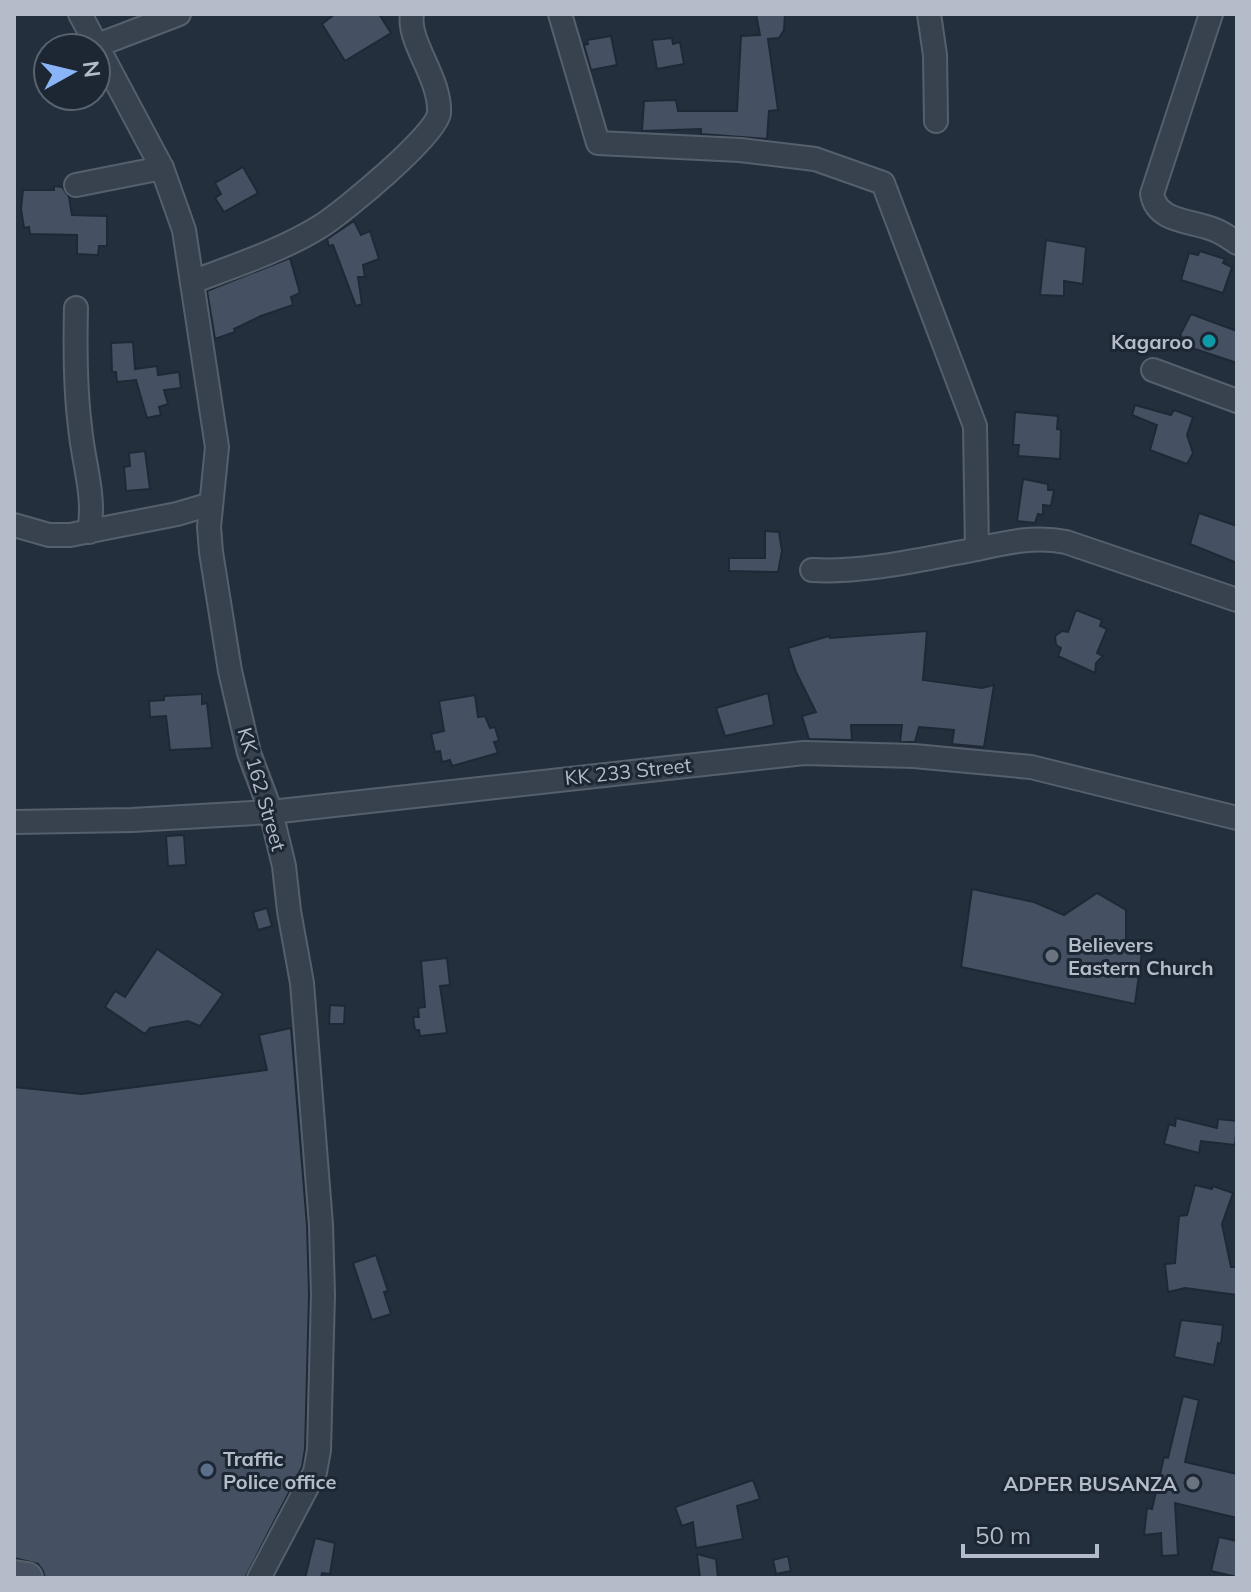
<svg xmlns="http://www.w3.org/2000/svg" width="1251" height="1592" font-family="Mulish,sans-serif">
	<rect width="100%" height="100%" fill="#242f3e"/>
	<g fill="#455162" stroke="#1f2835" stroke-width="2">
		<path d="M335,14H379L391,33L345,61L322,24Z"/>
		<path d="M756,14H785L784,30L779,38L768,39L778,110L769,111L767,139L701,134V129L642,131L644,101L676,100L678,111H737L741,36L760,35Z"/>
		<path d="M611,36L617,65L591,70L584,45L588,44L587,40Z"/>
		<path d="M672,38L673,44L680,42L684,64L657,69L652,40Z"/>
		<path d="M243,167L258,193L224,212L215,198L221,194L215,183Z"/>
		<path d="M54,186L62,187L69,197L72,215L107,216V246H99L98,255L77,254V235L30,234L29,227L24,228L21,209L23,190H54Z"/>
		<path d="M354,221L361,235L370,231L379,259L363,265L365,277H358L362,304L356,306L333,245L329,246L327,239Z"/>
		<path d="M1046,240L1086,247L1083,284L1064,281V296L1040,295Z"/>
		<path d="M1200,251L1225,259L1223,263L1232,267L1223,293L1181,280L1189,253L1198,255Z"/>
		<path d="M290,258L300,293L291,297L293,305L261,316L234,329L235,332L215,339L207,291Z"/>
		<path d="M1191,314L1237,331V363L1180,344L1183,338L1180,335Z"/>
		<path d="M133,342L135,369L157,366L158,375L179,372L181,388L164,390L168,404L159,407L161,415L147,418L136,380L117,382L116,372H112L111,343Z"/>
		<path d="M1135,405L1171,415L1174,410L1193,417L1187,435L1193,453L1187,464L1150,450L1157,425L1132,415Z"/>
		<path d="M1015,412L1058,416L1057,429L1061,430L1060,459L1018,456L1019,445H1013Z"/>
		<path d="M145,451L150,489L126,491L124,467L130,466L129,453Z"/>
		<path d="M1023,479L1048,484V490H1054L1051,506L1043,505V515L1038,514L1035,523L1017,521Z"/>
		<path d="M1199,513L1237,526V563L1190,544Z"/>
		<path d="M765,531L779,532L782,551L778,572L729,571V558H765Z"/>
		<path d="M1076,610L1102,620L1100,626L1107,629L1097,653L1103,656L1096,663L1095,673L1058,656L1061,648L1056,645L1055,636L1062,631L1068,632Z"/>
		<path d="M927,631L923,680L982,688L994,685L984,747L952,744L954,730L919,727L915,742H900L902,725H851L852,740L809,739L802,716L816,712L796,672L788,648L829,636L830,638Z"/>
		<path d="M768,693L774,725L725,736L716,708Z"/>
		<path d="M202,694V704L207,703L212,748L170,750L166,716L150,717L149,701L164,700V696Z"/>
		<path d="M475,695L478,717L485,716L490,728L495,727L499,741L494,742L498,753L452,766L450,760L442,762L440,751L435,752L431,734L444,731L439,701Z"/>
		<path d="M184,835L186,865L168,866L166,836Z"/>
		<path d="M972,889L1034,902L1064,915L1097,893L1126,910V945H1143L1135,1004L961,967Z"/>
		<path d="M267,908L272,926L258,930L253,912Z"/>
		<path d="M157,949L223,994L200,1026L188,1021L150,1028L145,1034L105,1007L115,991L125,997Z"/>
		<path d="M447,958L450,985L440,986L447,1033L420,1036L419,1030H415L413,1017H419L418,1008L425,1007L421,961Z"/>
		<path d="M330,1005L345,1006L344,1024H329Z"/>
		<path d="M291,1028L307,1226L309,1294L305,1449L302,1467L245,1578H45L43,1571L38,1564L14,1558V1087L82,1094L267,1070L259,1035Z"/>
		<path d="M1176,1118L1217,1128L1218,1119L1237,1121L1235,1145L1201,1141L1199,1153L1164,1144L1169,1124L1175,1126Z"/>
		<path d="M1195,1185L1212,1189L1213,1186L1233,1193L1222,1224L1231,1267H1237V1295L1185,1288L1168,1292L1165,1264L1175,1263L1179,1216L1187,1215Z"/>
		<path d="M376,1255L388,1291L384,1292L391,1314L372,1320L353,1263Z"/>
		<path d="M1181,1320L1223,1325L1221,1344L1218,1343L1214,1365L1174,1357Z"/>
		<path d="M1183,1396L1199,1400L1185,1462L1237,1474V1518L1175,1503L1178,1555L1162,1556L1161,1533L1144,1535L1147,1508L1152,1509L1164,1457L1168,1458Z"/>
		<path d="M753,1480L760,1499L737,1506L743,1539L696,1548L693,1522L682,1526L675,1507Z"/>
		<path d="M1219,1537L1237,1541V1577L1211,1571Z"/>
		<path d="M315,1538L335,1543L330,1574L322,1573L321,1578H305Z"/>
		<path d="M697,1554L716,1559L718,1578H700Z"/>
		<path d="M788,1556L791,1571L776,1574L773,1560Z"/>
	</g>
	<g fill="none" stroke-linecap="round" stroke-linejoin="round">
		<g stroke="#565f6c" stroke-width="26">
			<g id="street">
				<path d="M80,14L162,168L184,230L217,447L209,527L211,552L230,671L249,753L271,812L284,866L289,911L302,983L321,1225L323,1294L319,1450L315,1472L259,1578"/>
				<path d="M560,14L598,143L740,150L815,159L883,183L975,426L977,549"/>
				<path d="M929,14L935,55L936,121"/>
				<path d="M1211,14L1152,194C1157,223 1192,220 1215,230C1223,233 1230,238 1237,243"/>
				<path d="M98,45L179,14"/>
				<path d="M76,185L162,168"/>
				<path d="M192,282C234,266 283,250 321,226C342,213 438,134 439,113C441,78 407,42 412,14"/>
				<path d="M76,308C75,348 75,387 80,427C83,462 96,497 89,532"/>
				<path d="M1153,370L1237,401"/>
				<path d="M14,525L49,535H70L177,514L211,504"/>
				<path d="M812,570C863,573 917,560 967,551C1000,544 1032,535 1066,542L1237,600"/>
				<path d="M14,822L132,820L271,812L804,753L914,756L1031,767L1237,818"/>
			</g>
		</g>
		<g stroke="#565f6c" stroke-width="34">
			<path id="secondary" d="M14,1576L27,1578"/>
		</g>
		<use href="#street" stroke="#38414e" stroke-width="22"/>
		<use href="#secondary" stroke="#465061" stroke-width="30"/>
	</g>
	<circle fill="#0f9aa8" stroke="#1d2633" stroke-width="3" cx="1209" cy="341" r="8"/>
	<g fill="#6b7280" stroke="#1d2633" stroke-width="3">
		<circle cx="1052" cy="956" r="8"/>
		<circle cx="1193" cy="1483" r="8"/>
	</g>
	<circle fill="#5c6f8a" stroke="#1d2633" stroke-width="3" cx="207" cy="1470" r="8"/>
	<g text-anchor="middle" dominant-baseline="central" stroke-width="6" stroke-linejoin="round" paint-order="stroke">
		<g font-size="20" font-weight="bold" fill="#b4bcc9" stroke="#1d2633" text-anchor="end">
			<text x="1193" y="341">Kagaroo</text>
			<text x="1068" y="944" text-anchor="start">Believers<tspan x="1068" dy="23">Eastern Church</tspan></text>
			<text x="223" y="1458" text-anchor="start">Traffic<tspan x="223" dy="23">Police office</tspan></text>
			<text x="1177" y="1483">ADPER BUSANZA</text>
		</g>
		<g font-size="20" fill="#b4bcc9" stroke="#1d2633">
			<text transform="translate(628 771) rotate(-6)">KK 233 Street</text>
			<text transform="translate(262 789) rotate(74)">KK 162 Street</text>
		</g>
	</g>
	<rect width="1251" height="1592" fill="none" stroke="#b4bcc9" stroke-width="32"/>
	<g transform="translate(72 72) rotate(82)"><circle r="38" fill="#1d2633" stroke="#59626f" stroke-width="2"/>
	<path d="M0-6L14 30L0 20L-14 30Z" fill="#8ab4f8"/>
	<text y="-12" font-size="22" font-weight="bold" text-anchor="middle" fill="#b4bcc9">N</text>
	</g>
	<path d="M963 1544v12h134v-12" fill="none" stroke="#b4bcc9" stroke-width="4"/>
	<text x="975" y="1544" font-size="24" fill="#b4bcc9" stroke="#1d2633" stroke-width="6" paint-order="stroke">50 m</text>
</svg>
